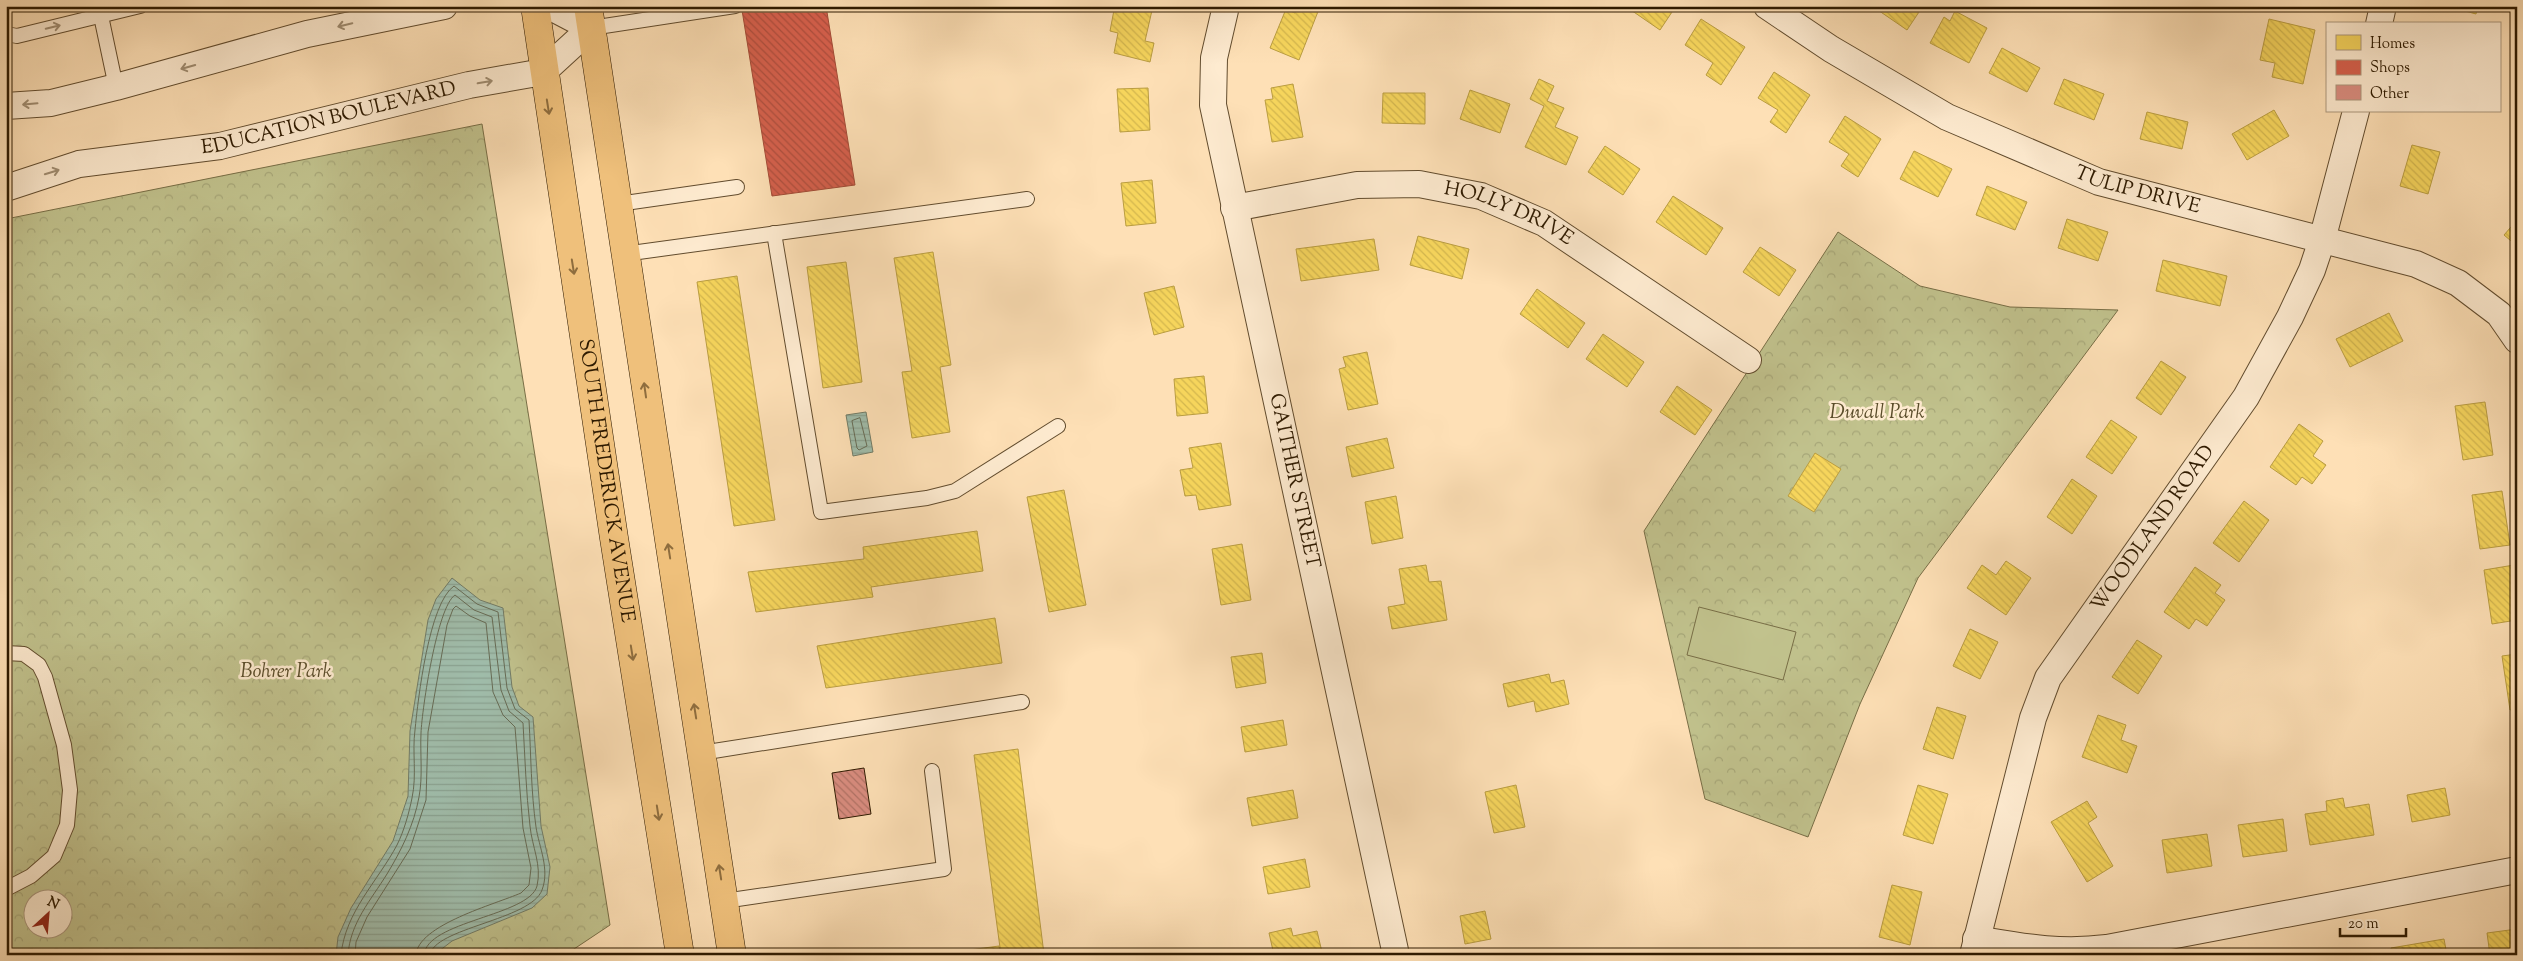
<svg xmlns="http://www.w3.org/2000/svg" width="2523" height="961" font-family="'Sorts Mill Goudy',serif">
	<defs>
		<pattern id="forest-crowns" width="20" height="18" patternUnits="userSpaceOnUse" patternTransform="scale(1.25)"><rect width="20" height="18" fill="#c1c28d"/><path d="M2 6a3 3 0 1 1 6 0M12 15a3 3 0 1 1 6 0" fill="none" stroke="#a6a678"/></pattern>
		<pattern id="water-rules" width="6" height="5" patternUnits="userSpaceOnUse" patternTransform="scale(1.25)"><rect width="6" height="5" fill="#a0bdab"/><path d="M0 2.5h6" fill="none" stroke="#8aa291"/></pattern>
		<pattern id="homes-back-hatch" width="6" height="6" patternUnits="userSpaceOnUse" patternTransform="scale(1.25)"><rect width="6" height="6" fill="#f6d55c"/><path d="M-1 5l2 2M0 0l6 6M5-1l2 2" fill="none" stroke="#d3b64e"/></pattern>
		<pattern id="shops-back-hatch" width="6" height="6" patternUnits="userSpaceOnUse" patternTransform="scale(1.25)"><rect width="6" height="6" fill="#d6604d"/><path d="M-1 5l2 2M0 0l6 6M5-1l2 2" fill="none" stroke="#ae4e3e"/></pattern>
		<pattern id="building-back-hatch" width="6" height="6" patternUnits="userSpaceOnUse" patternTransform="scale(1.25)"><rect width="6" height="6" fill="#da8d80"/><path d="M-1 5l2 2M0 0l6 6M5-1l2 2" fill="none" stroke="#b17266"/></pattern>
	</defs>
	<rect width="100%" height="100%" fill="#fee0b6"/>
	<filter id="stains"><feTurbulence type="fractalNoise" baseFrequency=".004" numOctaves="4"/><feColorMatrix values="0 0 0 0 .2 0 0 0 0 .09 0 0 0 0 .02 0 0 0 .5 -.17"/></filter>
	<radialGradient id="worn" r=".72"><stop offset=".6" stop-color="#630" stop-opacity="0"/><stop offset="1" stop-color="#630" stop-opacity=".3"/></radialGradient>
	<g fill="url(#forest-crowns)" stroke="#786e46" fill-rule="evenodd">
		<path d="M482,124L610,925L565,955H6V219ZM32,898H62V928H32Z"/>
		<path d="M1838,232L1920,286L2010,307L2118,310L1918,578L1860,704L1808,837L1705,799L1644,531Z"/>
	</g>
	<path fill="#c1c28d" stroke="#786e46" d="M1699,607L1796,632L1783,680L1687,655Z"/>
	<g fill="url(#water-rules)" stroke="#727c67">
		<path d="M866,412L873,452L853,456L846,415Z"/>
		<path d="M452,578L480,600L503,608L512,687L519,706L533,717L541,826L550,867L547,894L532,908L452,941L434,955H336L338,937L351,908L393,841L408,796L410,731L428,620L436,599Z"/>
	</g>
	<g fill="url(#homes-back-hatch)" stroke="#ba9d40">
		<path d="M1125,6H1153L1145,41L1154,43L1150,62L1114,53L1118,33L1110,31L1114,10L1124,12Z"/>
		<path d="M1297,6H1313L1319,9L1299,60L1270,48L1286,9L1295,13Z"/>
		<path d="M1625,6H1676L1660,30Z"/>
		<path d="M1872,6H1923L1907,30Z"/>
		<path d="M2447,6H2478L2476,14Z"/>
		<path d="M1955,11L1987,28L1969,63L1930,43L1944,17L1950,21Z"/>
		<path d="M1701,19L1745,47L1721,85L1706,75L1713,63L1685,45Z"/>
		<path d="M2269,19L2315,30L2303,84L2272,77L2275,63L2260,60Z"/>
		<path d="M2002,48L2040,68L2027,92L1989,73Z"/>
		<path d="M1774,72L1810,95L1786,133L1770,122L1778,110L1758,98Z"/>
		<path d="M1539,79L1554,86L1547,101L1564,108L1555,127L1578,137L1566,165L1525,147L1544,106L1530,99Z"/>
		<path d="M2064,79L2104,94L2094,120L2054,104Z"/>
		<path d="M1293,84L1303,137L1272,142L1265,100L1273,99L1271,88Z"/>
		<path d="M1148,88L1150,130L1120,132L1117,89Z"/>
		<path d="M1470,90L1510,104L1500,133L1460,119Z"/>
		<path d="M1383,93H1425V124L1382,123Z"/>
		<path d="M2274,110L2289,136L2247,160L2232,134Z"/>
		<path d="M2147,112L2188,122L2182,149L2140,139Z"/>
		<path d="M1845,116L1881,139L1858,177L1841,166L1849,154L1829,142Z"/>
		<path d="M2412,145L2440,152L2428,194L2400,186Z"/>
		<path d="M1605,146L1640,169L1623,195L1588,172Z"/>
		<path d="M1914,151L1952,169L1938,197L1900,179Z"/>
		<path d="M1152,180L1156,223L1126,226L1121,183Z"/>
		<path d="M1987,186L2027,202L2015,230L1976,215Z"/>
		<path d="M1673,196L1723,228L1706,255L1656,222Z"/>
		<path d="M2067,219L2108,232L2098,261L2058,248Z"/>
		<path d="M2517,220V246L2504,235Z"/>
		<path d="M1418,236L1469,249L1462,279L1410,265Z"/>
		<path d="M1374,239L1379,270L1301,281L1296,249Z"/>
		<path d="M1760,247L1796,270L1779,296L1743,272Z"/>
		<path d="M933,252L951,365L940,367L950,432L912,438L902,372L912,371L894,258Z"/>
		<path d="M2163,260L2227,276L2220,306L2156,291Z"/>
		<path d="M846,262L862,382L823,388L807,267Z"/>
		<path d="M737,276L775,520L734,526L697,282Z"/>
		<path d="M1174,286L1184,327L1154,335L1144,293Z"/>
		<path d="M1537,289L1585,323L1568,348L1520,314Z"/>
		<path d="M2389,313L2403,341L2350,367L2336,339Z"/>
		<path d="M1603,334L1644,362L1627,387L1586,359Z"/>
		<path d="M1367,352L1378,404L1348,410L1339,369L1346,367L1343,357Z"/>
		<path d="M2161,361L2186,377L2161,415L2136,398Z"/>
		<path d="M1204,376L1208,413L1177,416L1174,379Z"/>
		<path d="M1677,386L1712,410L1695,435L1660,412Z"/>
		<path d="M2485,402L2493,455L2463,460L2455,406Z"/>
		<path d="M2111,420L2137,437L2112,474L2086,457Z"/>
		<path d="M2299,424L2323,441L2313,456L2326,465L2312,484L2302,477L2296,485L2270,467Z"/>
		<path d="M1387,438L1394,468L1352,477L1346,447Z"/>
		<path d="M1221,443L1231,505L1199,510L1196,495L1185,496L1180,470L1193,468L1189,448Z"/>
		<path d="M1815,453L1841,469L1814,512L1788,496Z"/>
		<path d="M2072,479L2097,496L2072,534L2047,517Z"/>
		<path d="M1064,490L1086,605L1049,612L1027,497Z"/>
		<path d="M2502,491L2510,545L2480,549L2472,495Z"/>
		<path d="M1396,496L1403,538L1372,544L1365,502Z"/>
		<path d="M2244,501L2269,520L2239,562L2213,543Z"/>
		<path d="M977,531L983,571L871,587L873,597L756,612L748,572L864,559L863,547Z"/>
		<path d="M1242,544L1251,600L1221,605L1212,549Z"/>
		<path d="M2006,561L2031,578L2006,615L1967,588L1982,565L1996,575Z"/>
		<path d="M1426,565L1429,582L1441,581L1447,620L1392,629L1388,607L1405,604L1399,569Z"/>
		<path d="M2514,565L2517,620L2492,624L2484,570Z"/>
		<path d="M2195,567L2221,585L2215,593L2225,600L2207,626L2196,619L2189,629L2164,612Z"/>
		<path d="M995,618L1002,663L826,688L817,646Z"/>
		<path d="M1970,629L1998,642L1980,679L1953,666Z"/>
		<path d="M2137,640L2162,656L2138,694L2112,677Z"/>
		<path d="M1262,653L1266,683L1236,688L1231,657Z"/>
		<path d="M2517,654V709L2510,710L2502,656Z"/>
		<path d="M1549,674L1551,683L1564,680L1569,704L1536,712L1534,701L1508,707L1503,684Z"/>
		<path d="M1937,707L1966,716L1953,759L1923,749Z"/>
		<path d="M2098,715L2126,725L2121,740L2137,746L2127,773L2082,757Z"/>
		<path d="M1283,720L1287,745L1245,752L1241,727Z"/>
		<path d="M1018,749L1044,954L1001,955L974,755Z"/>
		<path d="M1516,785L1525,827L1494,833L1485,792Z"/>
		<path d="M1918,785L1948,794L1933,844L1903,835Z"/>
		<path d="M2445,788L2450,815L2412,822L2407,795Z"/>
		<path d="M1293,790L1298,818L1252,826L1247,798Z"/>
		<path d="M2343,798L2345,808L2369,804L2374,835L2310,845L2305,814L2327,811L2326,801Z"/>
		<path d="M2087,801L2097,817L2088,823L2113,866L2087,882L2051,822Z"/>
		<path d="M2283,819L2287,851L2243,857L2238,825Z"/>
		<path d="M2207,834L2212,866L2167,873L2162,840Z"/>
		<path d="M1305,859L1310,887L1268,894L1263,867Z"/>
		<path d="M1892,885L1922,892L1910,945L1879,937Z"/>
		<path d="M1485,911L1491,939L1465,944L1460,916Z"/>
		<path d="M1291,928L1293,936L1317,931L1322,952L1311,955H1274L1269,933Z"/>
		<path d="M2517,929V955H2490L2487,933Z"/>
		<path d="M2444,939L2447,955H2392L2391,948Z"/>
		<path d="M999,946L1001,955H932Z"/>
		<path d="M2382,950L2383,955H2354Z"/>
	</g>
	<path fill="url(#shops-back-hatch)" stroke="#a44b36" d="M771,6H826L855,185L772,196L742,10Z"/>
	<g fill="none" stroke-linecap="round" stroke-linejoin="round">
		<g stroke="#676c56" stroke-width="1">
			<path d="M860,418L867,446L859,450L857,448L852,421Z"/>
			<path d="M341,955C345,912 378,881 397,845C404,831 409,813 412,798C417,775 412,752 415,730C418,699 429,603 454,586L477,604L498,612L507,688L515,709L529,720C531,755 531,792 536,827C539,847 550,869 542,890C531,920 433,928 430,955"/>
			<path d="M348,955C350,923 371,900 387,874C401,851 414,825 419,797C423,776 420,754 421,733C422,709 437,607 455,595L474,610L492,617L501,690L509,711L523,723C525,758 526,792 530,826C532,847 542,865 537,886C529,916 426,921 424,955"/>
			<path d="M355,955L356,942L367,917L410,849L426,800L428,732L447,625L453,609L456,606L470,616L486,623L493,692L503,715L515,727L523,828L531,868L529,885L521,893C496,904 417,925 416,955"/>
		</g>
	</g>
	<path fill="url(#building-back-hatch)" stroke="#2e1a00" d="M864,768L871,814L839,819L832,773Z"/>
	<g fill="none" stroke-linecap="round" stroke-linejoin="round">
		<g stroke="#624c2e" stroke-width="16">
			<g id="lane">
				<path d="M101,16L116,87"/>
				<path d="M591,28L735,6"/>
				<path d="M6,34L17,36L140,6"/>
				<path d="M618,204L737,187"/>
				<path d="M774,233L821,512L927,498L955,491L1058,426"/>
				<path d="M624,254L1027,199"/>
				<path d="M6,653L24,654L39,665L45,677L64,745L70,790L67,825L54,856L31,876L6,889"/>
				<path d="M701,753L1022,702"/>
				<path d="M724,901L944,869L932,771"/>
			</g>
		</g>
		<g stroke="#624c2e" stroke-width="28">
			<g id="street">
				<path id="s1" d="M1226,6L1214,58L1213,105L1396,955"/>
				<path id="s2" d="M1767,6L1831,49L1947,117L2099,182L2416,264L2458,283L2499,314L2517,340"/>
				<path d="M2379,24L2383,6"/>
				<path d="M6,106L51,103L116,87L307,34L444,6"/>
				<path id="s3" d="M6,188L79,164L220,146L469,85L543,72L591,28L549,6"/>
				<path id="s4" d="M1234,208L1357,185L1419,184L1481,196L1544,223L1748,360"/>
				<path d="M1976,939C2024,947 2059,954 2107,948L2517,870"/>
				<path id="s5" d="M1973,955L2033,718L2048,678L2246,397L2290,317L2312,270L2322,240L2356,111"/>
			</g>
		</g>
		<g stroke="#2e1a00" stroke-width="29">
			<g id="primary">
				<path id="s6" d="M535,6L614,538L680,955"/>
				<path d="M588,6L732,955"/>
			</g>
		</g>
		<use href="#lane" stroke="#feebd0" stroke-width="14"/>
		<use href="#street" stroke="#feebd0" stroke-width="26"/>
		<use href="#primary" stroke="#efc07b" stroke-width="28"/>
	</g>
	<defs><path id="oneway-shaft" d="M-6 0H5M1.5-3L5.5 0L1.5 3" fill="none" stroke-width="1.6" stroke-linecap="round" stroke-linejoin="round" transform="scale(1.25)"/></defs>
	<g stroke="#a08d72">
		<use href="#oneway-shaft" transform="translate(345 25) rotate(167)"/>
		<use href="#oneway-shaft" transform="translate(53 27) rotate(-14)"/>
		<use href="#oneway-shaft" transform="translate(188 67) rotate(164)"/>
		<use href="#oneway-shaft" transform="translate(485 82) rotate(-10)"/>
		<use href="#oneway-shaft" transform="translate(30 104) rotate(175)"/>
		<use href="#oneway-shaft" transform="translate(52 172) rotate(-17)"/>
	</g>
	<g stroke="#8e6d3e">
		<use href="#oneway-shaft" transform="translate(548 107) rotate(81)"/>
		<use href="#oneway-shaft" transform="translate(573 267) rotate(81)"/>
		<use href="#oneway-shaft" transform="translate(645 390) rotate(-98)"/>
		<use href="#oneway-shaft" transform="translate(669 551) rotate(-99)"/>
		<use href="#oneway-shaft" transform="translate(632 653) rotate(81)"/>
		<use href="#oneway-shaft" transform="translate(695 711) rotate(-99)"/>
		<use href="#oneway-shaft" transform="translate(658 813) rotate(81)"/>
		<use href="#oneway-shaft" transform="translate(720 872) rotate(-99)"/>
	</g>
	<g text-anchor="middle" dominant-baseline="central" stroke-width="5" stroke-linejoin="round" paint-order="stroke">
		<g font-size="20" fill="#2e1a00" stroke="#feebd0">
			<text stroke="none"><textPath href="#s3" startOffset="331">EDUCATION BOULEVARD</textPath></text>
			<text stroke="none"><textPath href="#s2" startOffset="416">TULIP DRIVE</textPath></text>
			<text stroke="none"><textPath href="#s4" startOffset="282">HOLLY DRIVE</textPath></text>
			<text stroke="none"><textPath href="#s6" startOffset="480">SOUTH FREDERICK AVENUE</textPath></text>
			<text stroke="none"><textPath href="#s1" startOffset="485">GAITHER STREET</textPath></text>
			<text stroke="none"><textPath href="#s5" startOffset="470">WOODLAND ROAD</textPath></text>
		</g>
		<g font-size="20" font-style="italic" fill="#5a4c2a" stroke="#feebd0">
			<text x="1877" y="413">Duvall Park</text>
			<text x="286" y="672">Bohrer Park</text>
		</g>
	</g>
	<rect width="2523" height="961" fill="none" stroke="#fee0b6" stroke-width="25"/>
	<rect x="8" y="8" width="2508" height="946" fill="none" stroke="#2e1a00" stroke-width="2.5"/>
	<rect x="12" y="12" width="2498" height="936" fill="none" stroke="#2e1a00"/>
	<rect x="2326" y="22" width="175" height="90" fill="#feebd0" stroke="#ab977d"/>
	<rect x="2336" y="35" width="25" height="15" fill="#f6d55c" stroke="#ab977d"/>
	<text x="2370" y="48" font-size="15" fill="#2e1a00">Homes</text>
	<rect x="2336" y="60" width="25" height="15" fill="#d6604d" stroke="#ab977d"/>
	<text x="2370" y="72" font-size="15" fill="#2e1a00">Shops</text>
	<rect x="2336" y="85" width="25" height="15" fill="#da8d80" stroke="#ab977d"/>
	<text x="2370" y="98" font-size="15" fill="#2e1a00">Other</text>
	<g transform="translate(48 914) rotate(26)"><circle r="24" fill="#feebd0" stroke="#ab977d"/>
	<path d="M0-4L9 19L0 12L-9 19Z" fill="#8f2418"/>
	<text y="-8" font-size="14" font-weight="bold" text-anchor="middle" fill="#2e1a00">N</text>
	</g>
	<path d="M2340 928v8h66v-8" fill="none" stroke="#2e1a00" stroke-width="2.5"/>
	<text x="2348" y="928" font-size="15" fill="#2e1a00" stroke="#feebd0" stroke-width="4" paint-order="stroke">20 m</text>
	<rect width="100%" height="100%" filter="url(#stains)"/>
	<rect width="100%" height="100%" fill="url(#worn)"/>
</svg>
